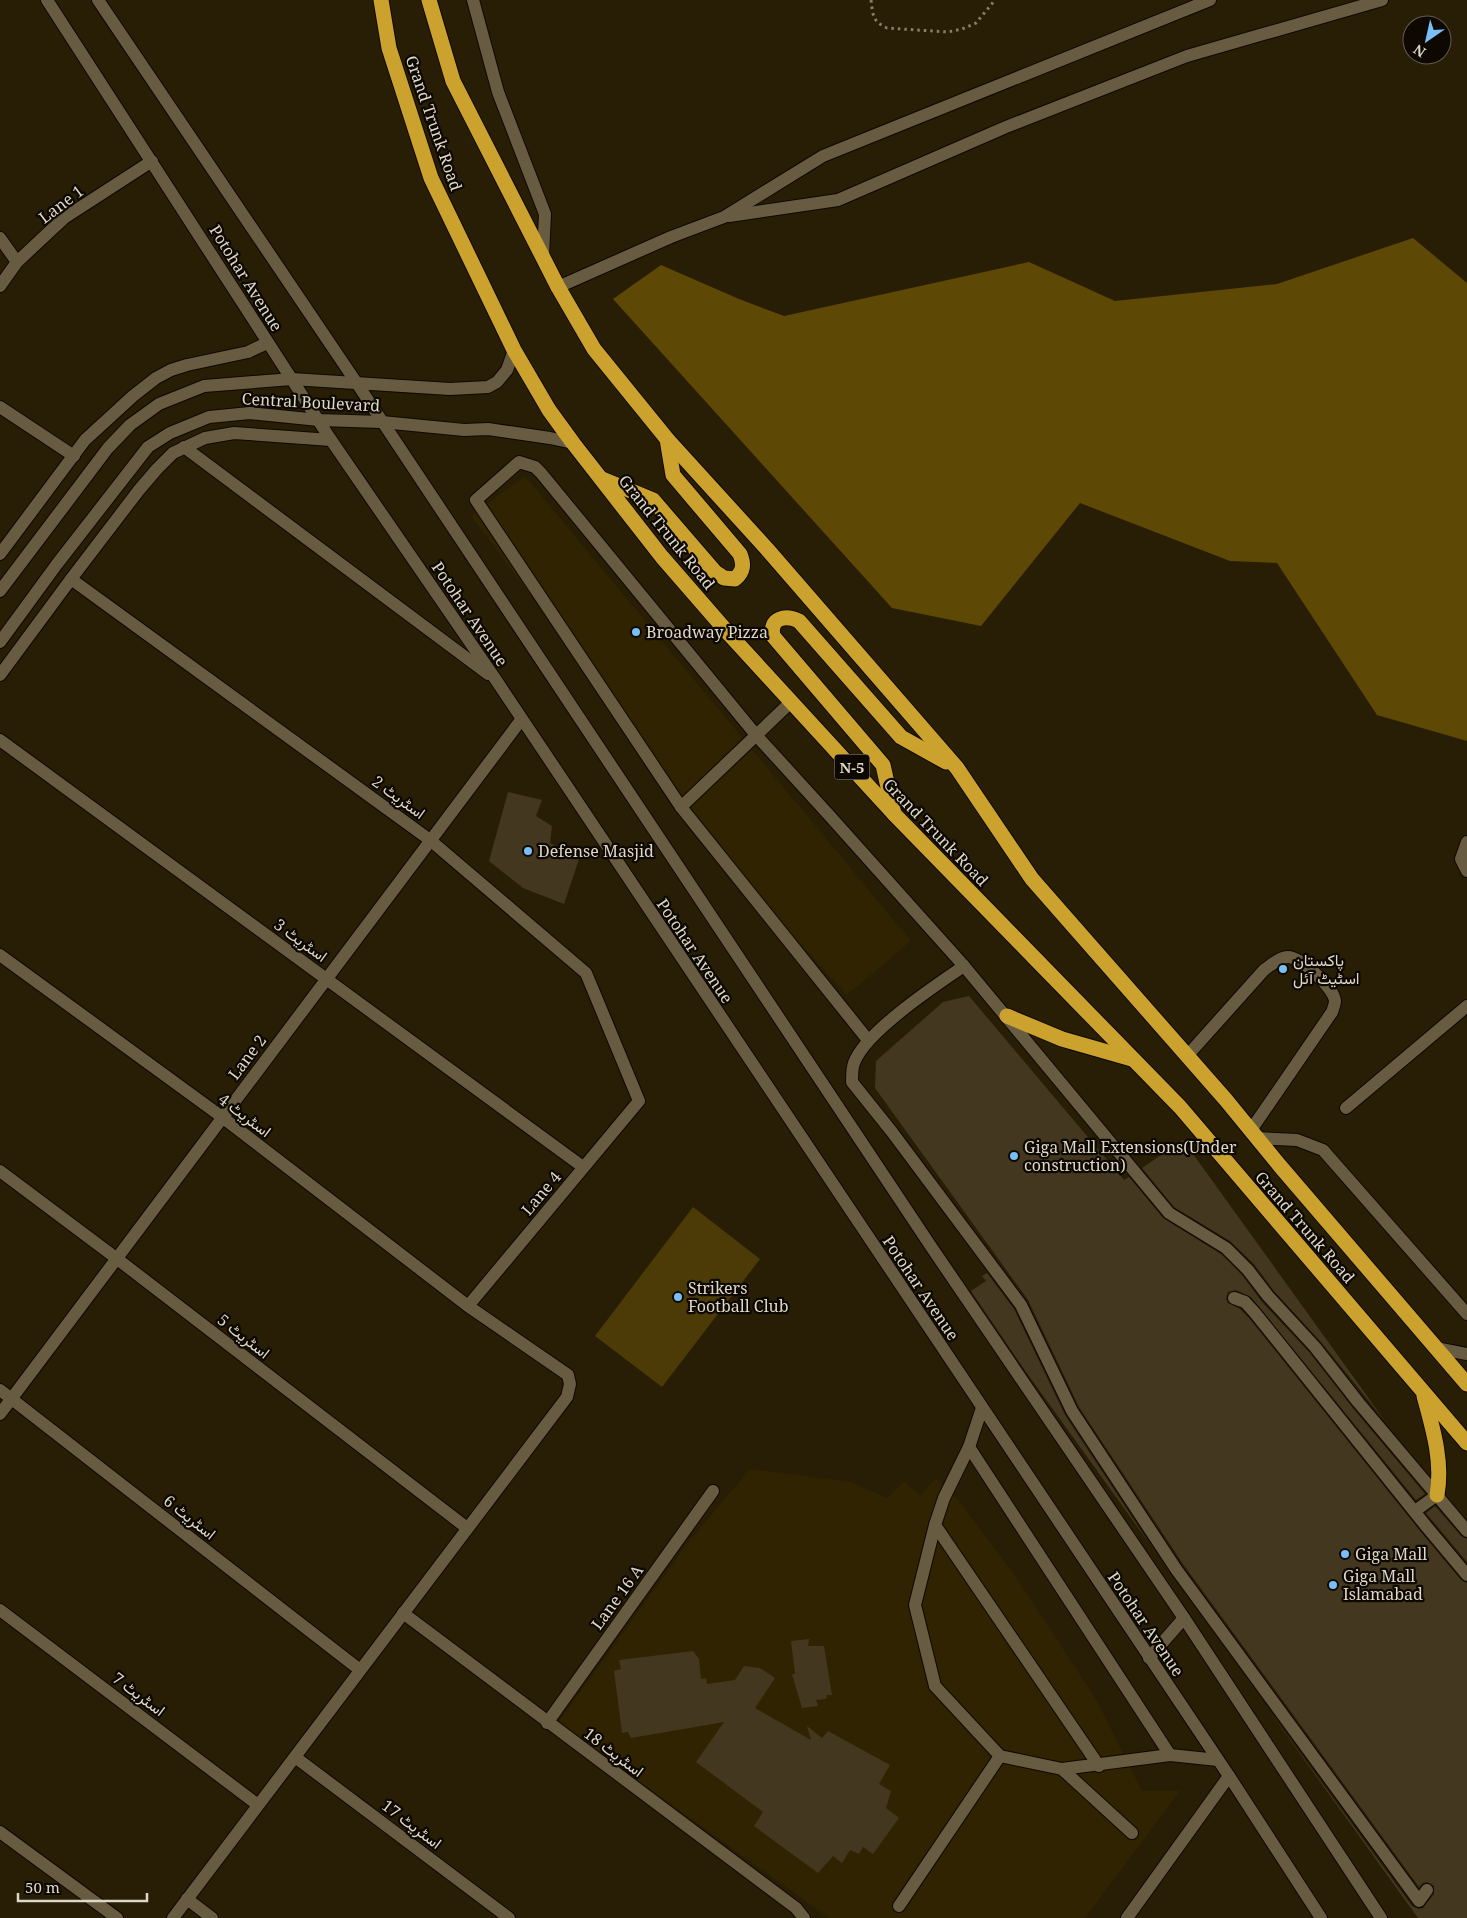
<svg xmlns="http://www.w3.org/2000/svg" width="1467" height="1918" font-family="'Noto Serif',Vazirmatn,serif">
	<rect width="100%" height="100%" fill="#281e05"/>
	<g fill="#2f2301">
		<path d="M525,476L911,941L847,995L757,896L471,516Z"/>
		<path d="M750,1469L851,1482L887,1498L904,1482L921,1495L936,1478L959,1501L1014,1574L1096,1699L1142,1791H1180L1085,1918H829L558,1723L690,1540Z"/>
	</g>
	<path fill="#4c3a07" d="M693,1207L760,1259L662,1387L595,1336Z"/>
	<path fill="#5e4805" d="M1413,238L1467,283V741L1377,715L1277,563L1230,561L1080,503L981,626L892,608L613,299L661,265L739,299L784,316L1029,262L1115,301L1277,284Z"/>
	<g fill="#43381f">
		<path d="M508,792L542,800L536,816L552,826L550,843L579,859L564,904L523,888L489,861Z"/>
		<path d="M969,996L1124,1180L1129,1177L1163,1218L1221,1254L1242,1275L1262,1302L1309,1352L1352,1407L1425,1494L1416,1500L1251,1297L1236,1290L1228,1292L1226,1299L1228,1303L1240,1309L1249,1318L1420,1531L1461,1580L1467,1583V1918H1418L1262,1701L1412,1906L1419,1909L1423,1908L1434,1894V1886L1427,1882L1423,1883L1419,1887L1183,1564L1079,1407L1028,1300L875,1088L876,1061L943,1002Z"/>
		<path d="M1183,1140L1385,1421L1321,1342L1274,1291L1254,1264L1230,1241L1174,1207L1142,1168Z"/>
		<path d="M987,1273L1014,1309L1065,1415L1149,1543L1024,1369L971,1291L986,1281L982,1276Z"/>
		<path d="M1435,1506L1461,1536L1467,1539V1562L1426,1513Z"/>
		<path d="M809,1639L808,1646H824L832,1695H827L826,1699L816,1700L818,1706L802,1708L792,1674H795L791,1641Z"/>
		<path d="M693,1651L699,1659L701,1679L706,1678L707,1684L735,1680L744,1666L760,1668L775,1678L755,1708L811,1740L807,1726L822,1738L828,1731L890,1765L879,1784L891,1791L886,1808L899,1818L873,1854L863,1847L859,1854L850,1850L842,1863L833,1856L818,1873L754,1826L763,1812L696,1762L724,1722L631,1738L628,1732L622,1733L614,1671L621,1669L619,1660Z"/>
	</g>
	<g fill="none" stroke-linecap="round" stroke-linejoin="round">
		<g stroke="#100800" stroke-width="14">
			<g id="minor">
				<path d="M47,0L331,440L496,680L1229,1776L1321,1918"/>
				<path d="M98,0L358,385L932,1248L1184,1618L1381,1918"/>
				<path d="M473,0L498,92L545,214L543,256"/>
				<path d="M729,216L838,200L1006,127L1187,56L1382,0"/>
				<path d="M0,238L17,262"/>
				<path d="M0,286L17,262L64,218L152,161"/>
				<path d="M558,287L671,237L724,217L823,156L1210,0"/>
				<path d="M0,407L74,456"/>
				<path d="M184,447L488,674"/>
				<path d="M0,554L85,440L133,396L156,378L171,370L187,365L248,352L267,343"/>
				<path d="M71,579L430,840L586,973L639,1101L468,1306"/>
				<path d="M0,591L108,448L130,425L159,404L204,386L292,379L450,389L488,387L497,382L507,370L514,350"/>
				<path d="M0,642L57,564L148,447L170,433L209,417L250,413L319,420L382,422L464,430L488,429L550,438L573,443"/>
				<path d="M0,675L71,579L139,490L157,469L173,453L205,438L234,433L331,440"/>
				<path d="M0,740L583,1167"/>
				<path d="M681,807L792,701"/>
				<path d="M1467,842L1461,859L1467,871"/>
				<path d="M0,955L222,1117L468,1306L568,1375L570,1384L567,1397L173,1918"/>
				<path d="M964,966C936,985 865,1032 854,1063C852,1068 852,1076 852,1082L892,1132L1021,1305L1072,1411L1176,1569L1419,1901L1427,1890"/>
				<path d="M868,1040L681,807L476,500L519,462L535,467L541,473L756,735L828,814L964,966L1169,1213L1226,1248L1248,1270L1268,1296L1315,1347L1358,1402L1467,1531"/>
				<path d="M1187,1056L1264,970C1271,965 1280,957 1288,957C1301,957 1334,988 1335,1001C1335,1004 1333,1009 1332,1012L1251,1130"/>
				<path d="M1346,1108L1467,1006"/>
				<path d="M1257,1138L1297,1140L1323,1150L1467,1314"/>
				<path d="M0,1171L116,1258L467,1528"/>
				<path d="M1234,1298L1245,1302L1255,1313L1426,1526L1467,1575"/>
				<path d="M1436,1348L1467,1354"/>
				<path d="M0,1390L360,1670"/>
				<path d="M982,1408L969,1447L944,1498L935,1525L915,1605L935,1686L1000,1756L1062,1769L1170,1755L1218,1760"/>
				<path d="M0,1414L521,720"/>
				<path d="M969,1447L1170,1755"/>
				<path d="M1415,1511L1437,1495"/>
				<path d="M935,1525L1099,1766"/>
				<path d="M0,1610L258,1805"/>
				<path d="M403,1613L796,1908L804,1918"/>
				<path d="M1149,1658L1184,1618"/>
				<path d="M547,1723L713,1491"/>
				<path d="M295,1757L509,1918"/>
				<path d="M1062,1769L1132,1833"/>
				<path d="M0,1832L117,1918"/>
				<path d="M187,1899L212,1918"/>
				<path d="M899,1906L1000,1756"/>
				<path d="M1127,1918L1229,1776"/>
			</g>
		</g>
		<g stroke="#100800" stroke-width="17">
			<g id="highway">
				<path d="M381,0L389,48L431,178L514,350L549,410L573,443L662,557L729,634L895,815L1180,1107L1467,1443"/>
				<path d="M429,0L453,81L558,287L594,349L667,439L767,549L957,768L1032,879L1226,1100L1280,1166L1467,1384"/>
				<path d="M602,479L653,500L715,572L724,578L735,579C744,571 744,564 740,554L673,475L667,439"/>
				<path d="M894,814L883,765L773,636C769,617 786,615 799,621L901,737L946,762"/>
				<path d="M1007,1016L1062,1039L1132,1059"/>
				<path d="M1424,1396C1433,1429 1443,1462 1437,1495"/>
			</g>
		</g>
		<path stroke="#877f6b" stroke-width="3" stroke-dasharray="2.5 4" stroke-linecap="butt" d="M871,0C873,15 872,21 887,28L948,32L962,29L976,23L995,0"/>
		<use href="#minor" stroke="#675c41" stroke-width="12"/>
		<use href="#highway" stroke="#cba22d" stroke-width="15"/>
	</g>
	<g fill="#7abef8" stroke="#0d0902" stroke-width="2">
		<circle cx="636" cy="632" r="5"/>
		<circle cx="528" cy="851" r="5"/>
		<circle cx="1283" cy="969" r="5"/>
		<circle cx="1014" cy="1156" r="5"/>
		<circle cx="678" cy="1297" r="5"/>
		<circle cx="1345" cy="1554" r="5"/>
		<circle cx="1333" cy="1585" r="5"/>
	</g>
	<g text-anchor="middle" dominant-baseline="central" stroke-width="4.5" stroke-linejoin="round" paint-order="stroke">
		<rect fill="#0d0902" stroke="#9f9a8d" stroke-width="1" x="834.5" y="754.5" width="35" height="25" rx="4"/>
		<g font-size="15" font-weight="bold" fill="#ded8c9">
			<text x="852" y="767">N-5</text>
		</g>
		<g font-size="16" fill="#ded8c9" stroke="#0d0902">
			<text transform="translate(434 123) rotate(71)">Grand Trunk Road</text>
			<text transform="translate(61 204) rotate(-37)">Lane 1</text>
			<text transform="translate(246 278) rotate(58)">Potohar Avenue</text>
			<text transform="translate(311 402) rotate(3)">Central Boulevard</text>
			<text transform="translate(667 532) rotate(51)">Grand Trunk Road</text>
			<text transform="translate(470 614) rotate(56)">Potohar Avenue</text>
			<text transform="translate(399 797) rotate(36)">اسٹریٹ 2</text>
			<text transform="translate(936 832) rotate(46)">Grand Trunk Road</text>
			<text transform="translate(301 940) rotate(36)">اسٹریٹ 3</text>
			<text transform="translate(695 951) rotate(56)">Potohar Avenue</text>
			<text transform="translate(247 1057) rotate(-53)">Lane 2</text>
			<text transform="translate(245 1115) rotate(37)">اسٹریٹ 4</text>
			<text transform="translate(541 1193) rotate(-50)">Lane 4</text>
			<text transform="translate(1305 1227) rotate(49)">Grand Trunk Road</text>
			<text transform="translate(921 1288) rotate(56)">Potohar Avenue</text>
			<text transform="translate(244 1336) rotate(38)">اسٹریٹ 5</text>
			<text transform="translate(190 1517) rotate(38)">اسٹریٹ 6</text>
			<text transform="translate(617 1597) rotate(-54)">Lane 16 A</text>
			<text transform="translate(1146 1624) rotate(56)">Potohar Avenue</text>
			<text transform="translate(139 1694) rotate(37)">اسٹریٹ 7</text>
			<text transform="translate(614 1752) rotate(37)">اسٹریٹ 18</text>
			<text transform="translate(412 1824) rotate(37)">اسٹریٹ 17</text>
		</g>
		<g font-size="16" fill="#ded8c9" stroke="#0d0902" text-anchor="start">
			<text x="646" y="632">Broadway Pizza</text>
			<text x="538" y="851">Defense Masjid</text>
			<text x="1293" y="960">پاکستان<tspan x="1293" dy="18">اسٹیٹ آئل</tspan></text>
			<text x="1024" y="1147">Giga Mall Extensions(Under<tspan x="1024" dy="18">construction)</tspan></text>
			<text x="688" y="1288">Strikers<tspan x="688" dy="18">Football Club</tspan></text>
			<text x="1355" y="1554">Giga Mall</text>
			<text x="1343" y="1576">Giga Mall<tspan x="1343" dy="18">Islamabad</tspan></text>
		</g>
	</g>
	<g transform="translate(1427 40) rotate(214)"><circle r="24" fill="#0d0902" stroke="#615c52"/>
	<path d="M0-4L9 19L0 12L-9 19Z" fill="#7abef8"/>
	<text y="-8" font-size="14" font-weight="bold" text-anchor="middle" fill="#ded8c9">N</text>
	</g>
	<path d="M18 1893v8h129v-8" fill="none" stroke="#ded8c9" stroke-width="2.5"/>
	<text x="25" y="1893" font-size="15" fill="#ded8c9" stroke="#0d0902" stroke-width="4" paint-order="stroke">50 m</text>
</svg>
